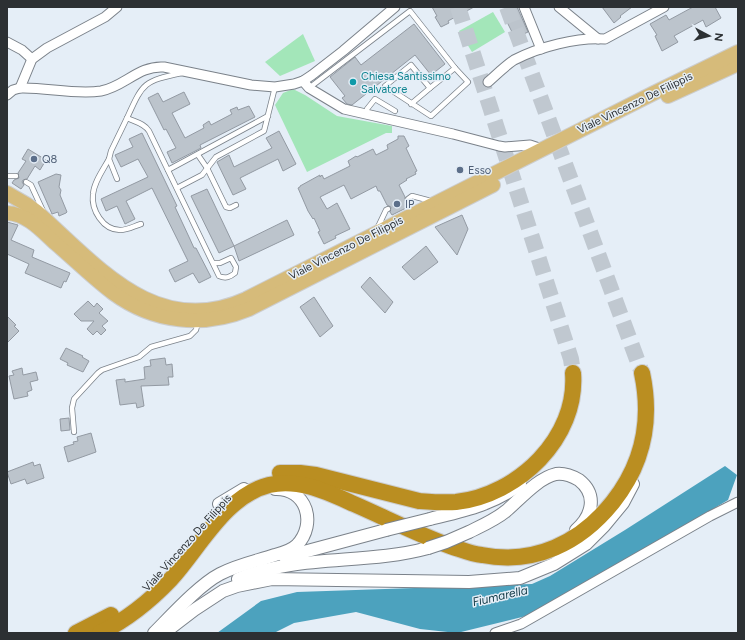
<svg xmlns="http://www.w3.org/2000/svg" width="745" height="640" font-family="Figtree,sans-serif">
	<rect width="100%" height="100%" fill="#e5eef7"/>
	<g fill="#a3e6b9">
		<path d="M493,12L505,32L472,52L459,31Z"/>
		<path d="M303,34L315,61L280,76L265,62Z"/>
		<path d="M293,89L305,95L337,116L392,126V133H386L307,172L275,105L283,93Z"/>
	</g>
	<path fill="#4ca2be" d="M725,466L737,475L728,500L587,584L530,615L457,633L420,629L356,612L294,623L274,633H217L261,601L297,592L532,584L550,576L625,530Z"/>
	<g fill="#bcc4cc" stroke="#939aa3">
		<path d="M432,7H474L448,21L449,23L441,27L435,17L437,16Z"/>
		<path d="M513,7H517L528,32L515,38L502,12Z"/>
		<path d="M602,7H632L620,16L621,17L614,23Z"/>
		<path d="M693,7H715L721,18L706,27L703,20L674,36L678,42L662,51L655,36L657,35L650,24L666,15L669,20Z"/>
		<path d="M414,24L445,64L431,75L415,55L352,105L347,104L342,98L345,96L330,77L355,57L361,65Z"/>
		<path d="M184,92L190,104L172,113L185,138L204,128L203,125L209,121L211,125L232,114L230,110L237,107L238,110L249,106L255,117L200,145L201,148L172,163L167,152L176,148L166,129L164,130L148,98L158,93L163,102Z"/>
		<path d="M279,131L296,164L283,171L278,159L240,178L246,189L233,195L217,162L229,155L234,167L272,148L266,138Z"/>
		<path d="M142,133L177,206L175,207L189,237L194,248H196L211,277L199,283L193,273L175,282L169,270L188,261L152,188L126,201L135,219L125,224L117,206L106,211L101,199L148,177L138,159L121,167L115,155L133,147L129,139Z"/>
		<path d="M398,136H404L409,146L406,148L417,171L415,172L416,174L406,179L407,180L399,185L405,197V201L408,203L410,206L392,215L390,212L391,207L387,205L380,191H378L376,186L351,199L344,185L320,197L327,209L337,203L350,229L335,236L336,238L324,244L318,232L320,231L314,218L313,219L308,211L298,188L300,187V186L320,175V177L322,175L324,179L350,166L348,161L356,156L357,157L373,149L376,155L388,149L387,145L398,139Z"/>
		<path d="M28,149L46,160L40,170L35,166L27,179L23,180L22,182L24,185L21,189L12,183L14,180L19,178L18,173L26,161L22,159Z"/>
		<path d="M56,174L61,175L59,187L61,190L60,195L67,212L66,213L59,216L58,212L52,214L38,182Z"/>
		<path d="M207,189L234,246L219,253L191,196Z"/>
		<path d="M462,215L468,229L457,255L435,227Z"/>
		<path d="M287,220L294,235L239,261L234,246Z"/>
		<path d="M7,222L18,225L11,240L34,250L32,257L70,273L66,282L64,281L61,288L25,273L29,264L7,254Z"/>
		<path d="M426,246L438,262L414,280L402,267Z"/>
		<path d="M370,277L393,302L385,313L361,287Z"/>
		<path d="M314,297L333,326L320,337L300,307Z"/>
		<path d="M88,301L94,307L97,303L103,309L99,313L108,321L102,326L106,330L101,335L97,331L93,335L87,329L94,321H81L74,314Z"/>
		<path d="M7,316L16,325L14,326L19,331L7,343Z"/>
		<path d="M66,348L83,356L82,357L89,361L83,372L67,365L68,363L60,359Z"/>
		<path d="M165,358L166,365L172,364L173,377H168L169,385L141,386L144,406L137,408L136,403L120,405L116,380L125,379V382L145,379L144,367L151,366L150,360Z"/>
		<path d="M22,368L23,375L36,372L38,380L30,382L32,390L27,392L28,396L14,399L9,376L14,375L12,371Z"/>
		<path d="M69,418L70,430L61,431L60,419Z"/>
		<path d="M91,433L96,452L68,462L64,447L74,444L73,442L78,441L77,437Z"/>
		<path d="M33,462L34,466L40,464L44,478L27,484L25,479L11,484L7,472Z"/>
	</g>
	<g fill="none" stroke-linecap="round" stroke-linejoin="round">
		<g stroke="#c0c8d0" stroke-width="16" stroke-dasharray="16 8" stroke-linecap="butt">
			<path d="M458,7L571,359L573,373"/>
			<path d="M507,7L642,373"/>
		</g>
		<g stroke="#7b828a" stroke-width="6">
			<g id="lane">
				<path d="M182,73C143,81 143,83 127,118C135,122 144,123 149,131L219,276C226,279 230,277 235,273L236,267L231,258L220,263H213"/>
				<path d="M309,88L410,11L455,68L468,82L431,116L385,86L411,65L430,88L411,104"/>
				<path d="M430,88L455,68"/>
				<path d="M366,115L367,109L375,99L395,111"/>
				<path d="M198,155L207,168L226,207L230,208L236,205"/>
				<path d="M109,159C103,170 94,182 93,194C91,210 103,230 120,230C128,230 134,226 141,224"/>
				<path d="M168,170L268,116"/>
				<path d="M7,176H16"/>
				<path d="M117,179L109,159L111,151L127,118"/>
				<path d="M26,182L31,185L43,211"/>
				<path d="M177,188L202,175L216,157L264,131L275,87"/>
				<path d="M408,199L412,196L431,201"/>
				<path d="M377,229L386,210L388,209"/>
				<path d="M74,432L72,408L74,399L98,373L102,370L139,357L151,347L190,336L196,330L198,322"/>
			</g>
		</g>
		<g stroke="#7b828a" stroke-width="11">
			<g id="street">
				<path d="M524,7L541,49"/>
				<path d="M559,7L598,39"/>
				<path d="M7,42L22,50L32,59"/>
				<path d="M303,81L309,88L344,109L453,134L499,146L505,147L530,145L542,149"/>
				<path d="M488,82C496,75 505,66 514,60C539,47 577,37 605,39L664,7"/>
				<path d="M20,88L32,59L47,48L105,17L117,7"/>
				<path d="M7,95L13,90L20,88C46,87 74,95 101,91C124,87 139,65 164,67L251,85L275,87L294,84L303,81L312,75L343,51L395,7"/>
				<path d="M495,633L521,624L710,516L738,502"/>
			</g>
		</g>
		<g stroke="#7b828a" stroke-width="14">
			<g id="secondary">
				<path d="M219,504L244,489"/>
				<path d="M430,519C462,511 493,505 520,484"/>
				<path d="M469,532C481,526 495,520 506,511C520,499 538,478 556,474C564,473 572,476 579,480C598,495 592,516 576,530"/>
				<path d="M285,557L386,530"/>
				<path d="M238,579C298,554 366,565 428,548"/>
				<path d="M154,633C171,616 199,585 220,574C237,565 257,561 275,555C283,553 291,551 297,545C317,524 307,488 275,489"/>
				<path d="M164,633L194,610L223,591L237,586L272,579L469,582L520,578L554,564L586,544L604,526L623,503L633,484"/>
			</g>
		</g>
		<g stroke="#cccdce" stroke-width="16">
			<g id="primary">
				<path d="M668,96L738,64"/>
				<path d="M7,193L26,204L37,212C97,265 156,340 246,299L654,93L738,52"/>
				<path d="M7,213C27,214 41,230 55,243C74,259 93,278 113,293C154,323 203,328 249,309L493,185"/>
			</g>
		</g>
		<g stroke="#cccdce" stroke-width="18">
			<g id="highway">
				<path d="M280,473H300L316,475L419,501C432,502 444,503 456,502C518,495 578,438 573,373"/>
				<path d="M76,633L111,615"/>
				<path d="M100,633C126,620 151,600 171,579C200,547 225,496 269,485C299,478 327,492 354,504C386,518 417,534 450,546C460,549 471,554 482,555C535,565 580,543 613,502C643,464 652,420 642,373"/>
			</g>
		</g>
		<use href="#lane" stroke="#fff" stroke-width="4.5"/>
		<use href="#street" stroke="#fff" stroke-width="9"/>
		<use href="#secondary" stroke="#fff" stroke-width="12"/>
		<use href="#primary" stroke="#d6bb7a" stroke-width="14"/>
		<use href="#highway" stroke="#ba8e21" stroke-width="16"/>
		<g stroke="#7b828a" stroke-width="14" stroke-linecap="butt">
			<g id="secondary-bridge">
				<path d="M386,530L430,519"/>
				<path d="M428,548L446,542L469,532"/>
			</g>
		</g>
		<use href="#secondary-bridge" stroke="#fff" stroke-width="12"/>
	</g>
	<circle fill="#0f9aa8" stroke="#e5eef7" stroke-width="1.5" cx="353" cy="82" r="4"/>
	<g fill="#5c6f8a" stroke="#e5eef7" stroke-width="1.5">
		<circle cx="34" cy="159" r="4"/>
		<circle cx="460" cy="170" r="4"/>
		<circle cx="397" cy="204" r="4"/>
	</g>
	<g text-anchor="middle" dominant-baseline="central" stroke-width="3" stroke-linejoin="round" paint-order="stroke">
		<g font-size="11" fill="#0d838f" stroke="#e5eef7" text-anchor="start">
			<text x="361" y="76">Chiesa Santissimo<tspan x="361" dy="13">Salvatore</tspan></text>
		</g>
		<g font-size="11" fill="#2c3033" stroke="#e5eef7">
			<text transform="translate(635 103) rotate(-26)">Viale Vincenzo De Filippis</text>
			<text transform="translate(346 248) rotate(-27)">Viale Vincenzo De Filippis</text>
			<text transform="translate(187 543) rotate(-48)">Viale Vincenzo De Filippis</text>
		</g>
		<g font-size="11" fill="#4e5e75" stroke="#e5eef7" text-anchor="start">
			<text x="42" y="159">Q8</text>
			<text x="468" y="170">Esso</text>
			<text x="405" y="204">IP</text>
		</g>
		<g font-size="12" font-style="italic" fill="#123a46" stroke="#e5eef7">
			<text transform="translate(500 596) rotate(-13)">Fiumarella</text>
		</g>
	</g>
	<rect width="745" height="640" fill="none" stroke="#2c3033" stroke-width="16"/>
	<g transform="translate(709 36) rotate(97)" stroke="#e5eef7" stroke-width="3" paint-order="stroke">
	<path d="M0-3L7 15L0 10L-7 15Z" fill="#2c3033"/>
	<text y="-6" font-size="11" font-weight="bold" text-anchor="middle" fill="#2c3033">N</text>
	</g>
</svg>
